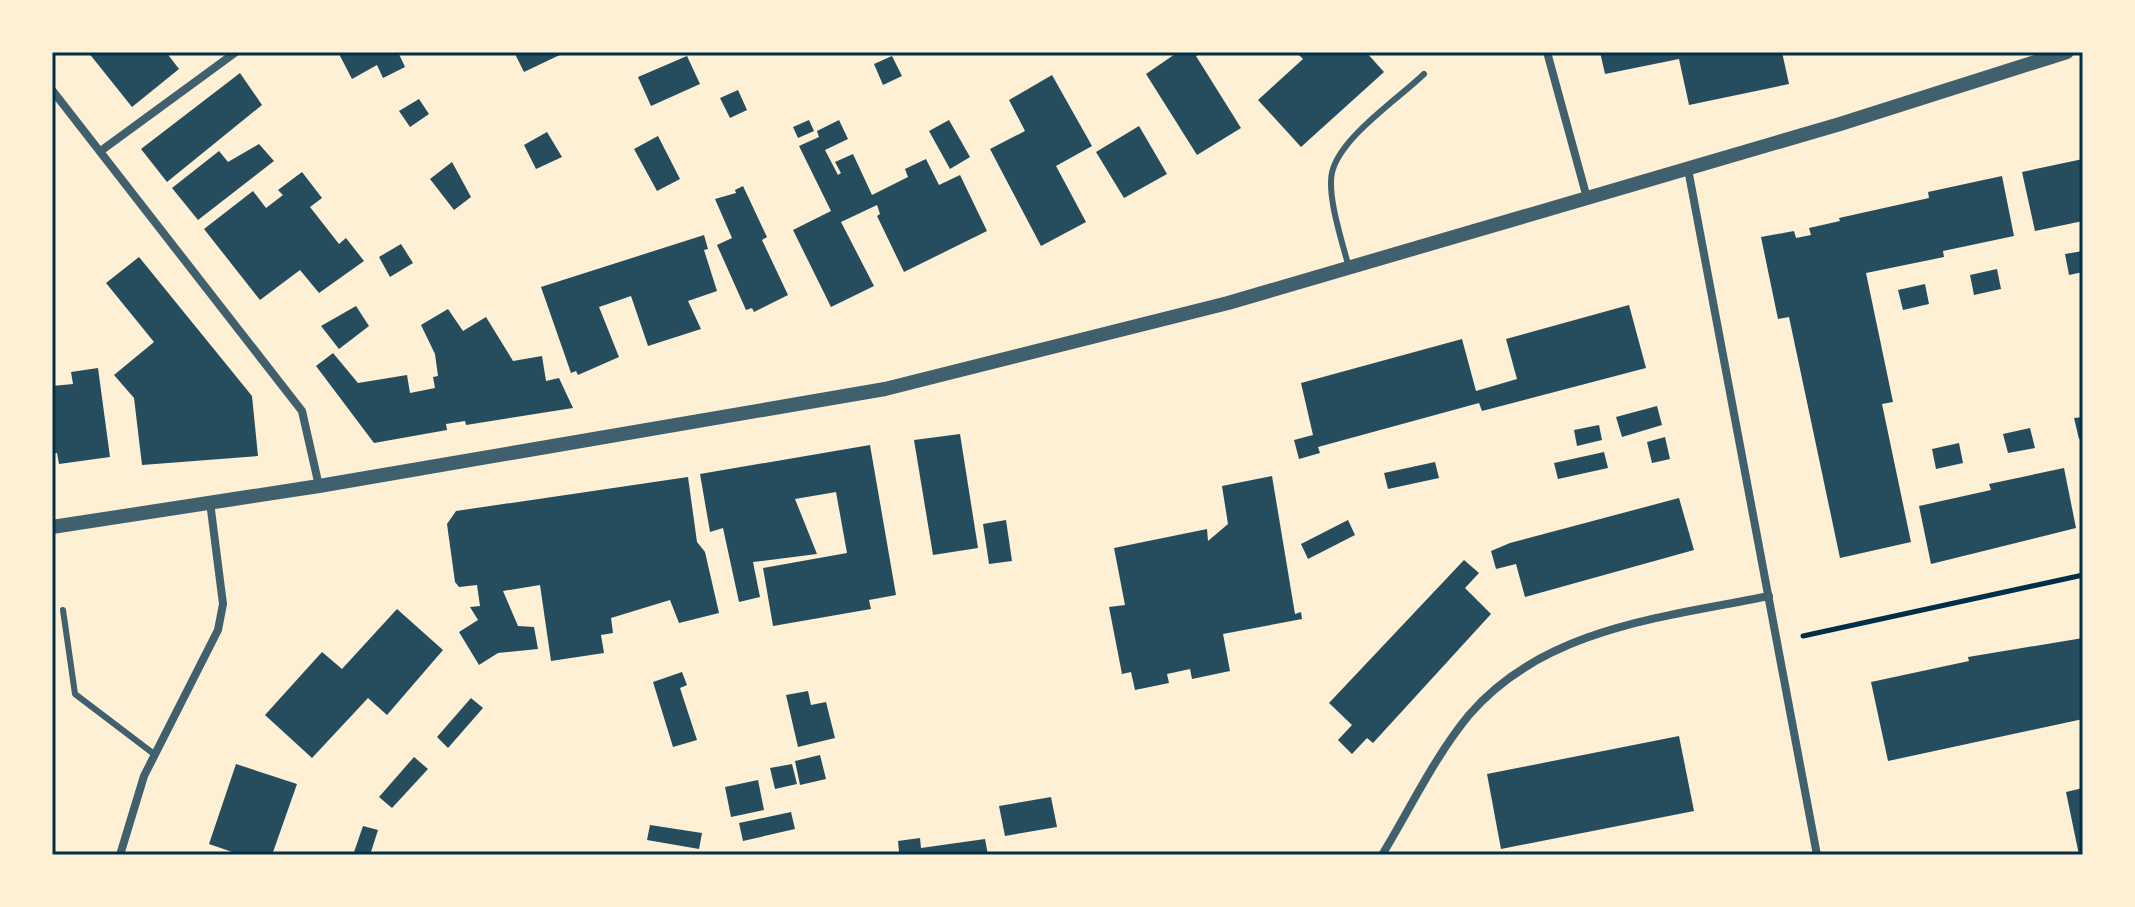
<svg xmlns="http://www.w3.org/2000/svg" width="2135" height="907" font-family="Ubuntu,sans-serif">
	<rect width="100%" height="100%" fill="#fdf0d5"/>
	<g fill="#264d5e">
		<path d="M88,52H166L179,69L132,107Z"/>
		<path d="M338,52H398L405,67L383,78L377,65L352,79Z"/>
		<path d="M514,52H566L524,72Z"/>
		<path d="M1178,52H1202L1196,56L1241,128L1197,155L1146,74Z"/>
		<path d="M1296,52H1366L1384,72L1301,147L1258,100L1303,59Z"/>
		<path d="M1600,52H1782L1789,84L1689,105L1679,59L1605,74Z"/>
		<path d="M687,56L700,84L651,106L638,77Z"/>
		<path d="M892,56L902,76L883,85L874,64Z"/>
		<path d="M240,73L262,105L167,182L141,149Z"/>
		<path d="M1052,75L1092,146L1056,166L1086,222L1041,246L990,149L1025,131L1009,100Z"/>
		<path d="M738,90L747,110L730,118L720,98Z"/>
		<path d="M419,99L429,114L410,127L399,111Z"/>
		<path d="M809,120L814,131L798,138L793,127Z"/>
		<path d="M839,120L848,139L825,150L838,175L841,173L835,162L853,154L872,195L908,177L905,169L926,159L939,185L960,175L987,231L904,272L877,216L880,214L877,205L858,214L841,222L874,286L831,307L793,230L831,211L799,146L819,137L817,131Z"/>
		<path d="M949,120L970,157L950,169L929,131Z"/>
		<path d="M1139,126L1167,174L1124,198L1096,152Z"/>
		<path d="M547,132L562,157L536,169L524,145Z"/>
		<path d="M658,136L680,179L657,191L634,149Z"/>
		<path d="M259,144L274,161L198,220L172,188L219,151L228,162Z"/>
		<path d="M2083,159V221L2035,231L2022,172Z"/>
		<path d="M452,162L471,197L454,210L430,179Z"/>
		<path d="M302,172L322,198L310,207L339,244L346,238L364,261L319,293L300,270L260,300L204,229L253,191L266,208L283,195L278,190Z"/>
		<path d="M2002,176L2014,236L1943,251L1944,257L1866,273L1893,402L1882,404L1911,542L1840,558L1789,317L1778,319L1761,237L1794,231L1796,238L1811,235L1809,228L1840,221L1839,218L1929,198L1928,192Z"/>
		<path d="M743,186L767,237L762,240L788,295L754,312L752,308L746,310L717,245L732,238L715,199L736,193L735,190Z"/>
		<path d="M704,235L708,249L704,250L717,291L688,301L701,329L648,346L631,296L599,307L619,357L578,375L576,371L571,373L541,287Z"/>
		<path d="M401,244L413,263L390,277L379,257Z"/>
		<path d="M2083,251V272L2069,275L2065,254Z"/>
		<path d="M139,257L252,396L258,456L142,465L134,398L114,375L154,342L106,283Z"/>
		<path d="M1997,269L2001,289L1974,295L1970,275Z"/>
		<path d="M1925,284L1929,304L1903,310L1898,290Z"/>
		<path d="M1629,305L1646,368L1482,411L1479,403L1318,447L1320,453L1299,459L1294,440L1313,435L1301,383L1462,339L1476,391L1517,379L1506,339Z"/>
		<path d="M356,306L369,326L339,349L321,326Z"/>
		<path d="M448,309L463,331L486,317L513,361L542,356L546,381L559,378L573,408L466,425L465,421L446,424L447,430L374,443L316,366L333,353L358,383L407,375L410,393L435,388L433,377L438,376L435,354L421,325Z"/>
		<path d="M98,368L110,457L59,464L57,453H52V386L73,384L71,372Z"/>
		<path d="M1657,406L1662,425L1622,437L1616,417Z"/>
		<path d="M2083,417V438L2079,439L2074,418Z"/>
		<path d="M1599,425L1602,440L1577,446L1574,430Z"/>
		<path d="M2030,428L2035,448L2008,453L2003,434Z"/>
		<path d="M960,434L978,548L933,555L914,440Z"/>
		<path d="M1665,437L1670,459L1652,463L1647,442Z"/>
		<path d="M1959,443L1963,463L1936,469L1932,449Z"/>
		<path d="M870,445L896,595L869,600L871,609L773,626L763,568L847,553L836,492L795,499L817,554L753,562L760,597L739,602L723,528L710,532L700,474Z"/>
		<path d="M1604,452L1608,468L1558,479L1554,463Z"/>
		<path d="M1435,462L1439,478L1388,489L1384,473Z"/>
		<path d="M2064,468L2076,528L1931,564L1919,506L1991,490L1989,484Z"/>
		<path d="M1272,476L1295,614L1301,612L1302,619L1223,634L1230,671L1192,679L1190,669L1167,674L1169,683L1135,690L1131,672L1122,674L1109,607L1125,605L1114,548L1207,529L1208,541L1228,524L1222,486Z"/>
		<path d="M688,477L697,542L705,552L719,613L679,623L670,600L611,618L613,633L601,635L604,653L551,661L540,585L503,591L518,626L534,627L538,649L498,653L479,665L459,632L478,620L470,607L480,606L477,585L459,587L455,582L447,524L456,511Z"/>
		<path d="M1679,498L1694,550L1525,597L1516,564L1496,569L1491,551L1510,543Z"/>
		<path d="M1006,520L1012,561L989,564L983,524Z"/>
		<path d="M1348,520L1355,535L1308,559L1301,544Z"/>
		<path d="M1464,560L1479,573L1465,588L1491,614L1373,743L1367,738L1352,754L1338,740L1352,725L1329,703Z"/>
		<path d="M397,609L443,650L387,715L368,698L312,758L265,715L322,652L342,669Z"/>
		<path d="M2083,638V719L1888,761L1871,682L1969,661L1968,657Z"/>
		<path d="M682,672L687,685L680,688L697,740L673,747L653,682Z"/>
		<path d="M808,691L811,705L826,702L835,738L798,747L786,695Z"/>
		<path d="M471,698L483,708L448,748L437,737Z"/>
		<path d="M1679,736L1694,811L1501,849L1487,774Z"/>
		<path d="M820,755L826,779L800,785L795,761Z"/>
		<path d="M414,757L428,769L392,808L379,797Z"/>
		<path d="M236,764L297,784L272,855H241L209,844Z"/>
		<path d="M792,764L797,784L775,789L770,768Z"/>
		<path d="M758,780L764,810L731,817L725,787Z"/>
		<path d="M2083,788V855H2079L2066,792Z"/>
		<path d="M1051,797L1057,827L1005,836L999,806Z"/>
		<path d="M791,812L795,829L743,841L739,823Z"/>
		<path d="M650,825L702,833L699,849L647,840Z"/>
		<path d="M363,826L378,830L370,855H353Z"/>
		<path d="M920,838L921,848L985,839L988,855H889L899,852L898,841Z"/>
	</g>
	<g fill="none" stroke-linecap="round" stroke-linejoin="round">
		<path stroke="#003049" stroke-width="5" d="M1803,636L2083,575"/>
		<g stroke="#3f606c" stroke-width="6">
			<path d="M1349,268C1343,244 1325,192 1333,169C1344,135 1398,99 1424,74"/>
			<path d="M63,610L75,694L154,754"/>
		</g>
		<g stroke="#3f606c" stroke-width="8">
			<path d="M1547,52L1587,198"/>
			<path d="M52,90L302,411L319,486"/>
			<path d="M102,150L236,52"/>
			<path d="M1688,169L1817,855"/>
			<path d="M120,855L144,776L218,630L223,604L210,502"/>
			<path d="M1382,855C1410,809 1435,756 1469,715C1543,628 1665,617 1769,596"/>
		</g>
		<path stroke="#3f606c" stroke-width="14" d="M52,527L319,486L885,389L1228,303L1840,124L2067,52"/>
	</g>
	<rect width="2135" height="907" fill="none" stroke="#fdf0d5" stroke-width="108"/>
	<rect x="54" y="54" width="2027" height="799" fill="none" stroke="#003049" stroke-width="3"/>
</svg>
